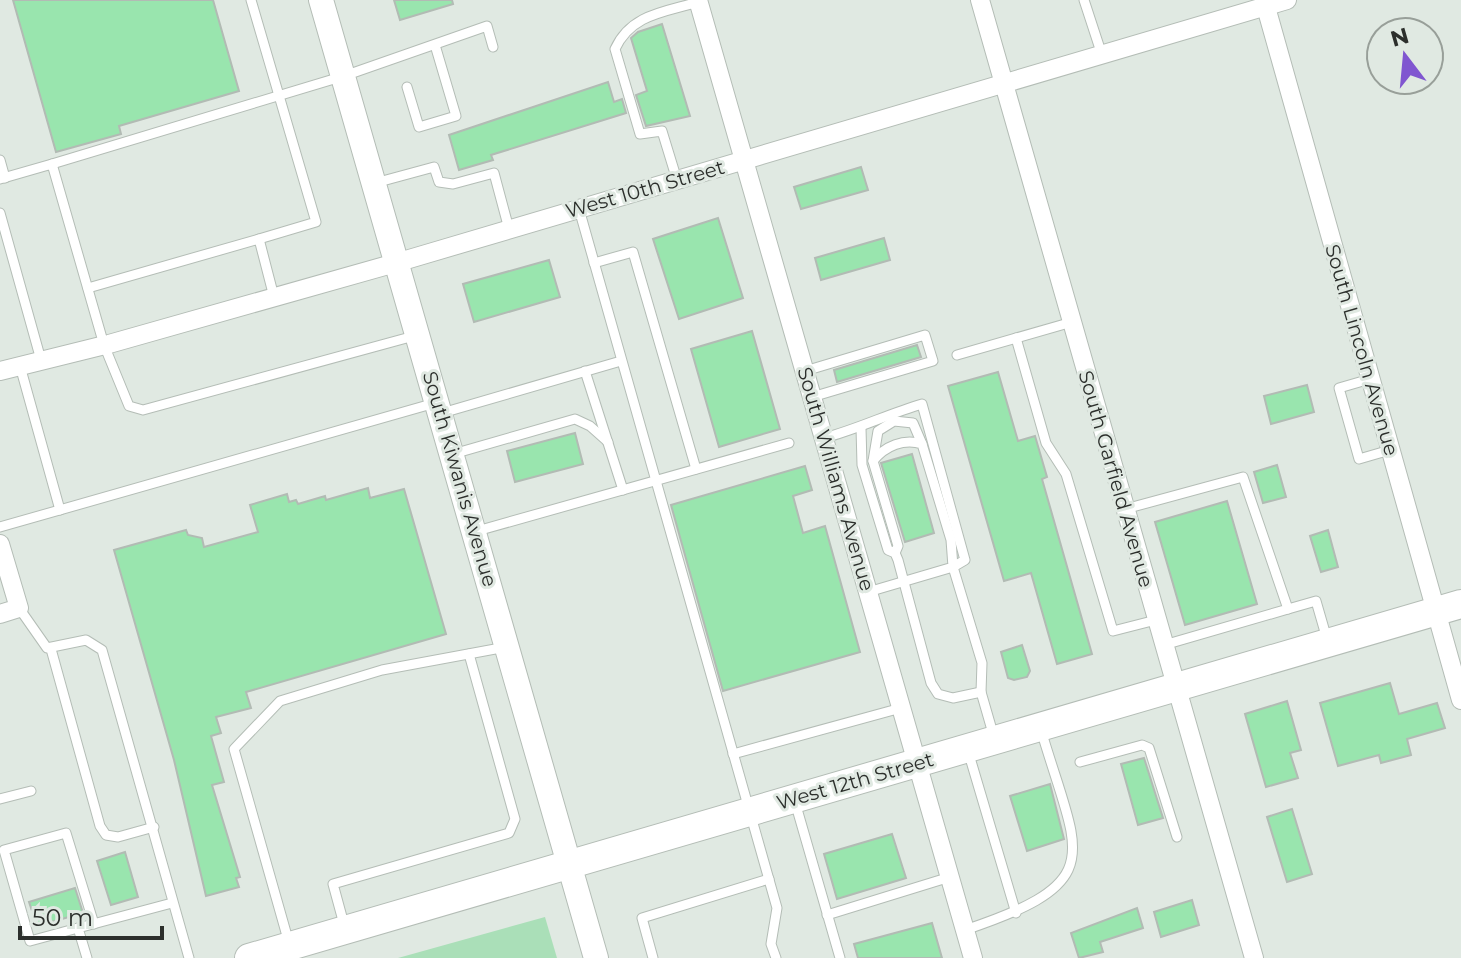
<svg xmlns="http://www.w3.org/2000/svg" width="1461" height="958" font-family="Montserrat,sans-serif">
	<rect width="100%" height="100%" fill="#e0e9e2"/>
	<path fill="#aadfb8" d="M545,917L557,958H398Z"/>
	<g fill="#99e5ae" stroke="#b2bbb4" stroke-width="2">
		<path d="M13,0H213L239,91L119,126L121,134L56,152Z"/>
		<path d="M394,0H452L453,4L400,20Z"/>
		<path d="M662,24L690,116L646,126L636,95L647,91L631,38L638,32Z"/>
		<path d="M608,82L614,102L622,99L626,113L491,155L493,160L459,170L449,135Z"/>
		<path d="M861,167L868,190L801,209L794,187Z"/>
		<path d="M718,218L743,298L679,319L653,239Z"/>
		<path d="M884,238L890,260L821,280L815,258Z"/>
		<path d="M549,260L560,297L474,322L463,284Z"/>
		<path d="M752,331L780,429L719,447L691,349Z"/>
		<path d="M917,345L921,357L837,382L834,370Z"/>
		<path d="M998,372L1018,441L1035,436L1047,477L1042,479L1092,654L1057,664L1031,573L1004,581L948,386Z"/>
		<path d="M1307,385L1314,412L1271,424L1264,396Z"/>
		<path d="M575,433L583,464L515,482L507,451Z"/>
		<path d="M912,454L934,533L905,542L881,463Z"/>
		<path d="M1277,465L1286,497L1263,503L1254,472Z"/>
		<path d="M805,466L812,490L793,496L803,533L825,526L860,652L723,691L671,505Z"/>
		<path d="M368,488L370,498L404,489L446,634L246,692L251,708L216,717L221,733L211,736L224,782L212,785L240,877L236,878L239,887L206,896L174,760L114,550L186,530L188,535L202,538L204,547L258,532L250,505L287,494L289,502L296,500L298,504L325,496L326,500Z"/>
		<path d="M1227,501L1257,604L1185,625L1155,522Z"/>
		<path d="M1328,530L1338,567L1321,572L1310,536Z"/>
		<path d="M1022,645L1030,671L1027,677L1014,680L1008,678L1001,652Z"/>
		<path d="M1390,683L1399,714L1437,703L1445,728L1407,739L1411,755L1381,763L1379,755L1338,766L1320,703Z"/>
		<path d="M1287,701L1301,750L1290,753L1298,778L1266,787L1245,714Z"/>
		<path d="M1144,758L1163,818L1138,825L1121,764Z"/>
		<path d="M1050,784L1064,839L1027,851L1010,796Z"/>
		<path d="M1292,809L1312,874L1287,882L1267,817Z"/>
		<path d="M892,834L906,878L837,899L824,854Z"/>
		<path d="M125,852L138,897L111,905L97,861Z"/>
		<path d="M75,888L83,913L37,926L29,902Z"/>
		<path d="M1192,900L1199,925L1161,937L1154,912Z"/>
		<path d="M1137,908L1143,928L1100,942L1103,952L1079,958L1071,933Z"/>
		<path d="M932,923L942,958H858L854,944Z"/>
	</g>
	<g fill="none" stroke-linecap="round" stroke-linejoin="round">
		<g stroke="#b4bdb6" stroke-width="11">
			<g id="service">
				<path d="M251,0L316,222L259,239"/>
				<path d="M1084,0L1102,55"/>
				<path d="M407,87L419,127L456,116L435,45"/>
				<path d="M0,160L5,178"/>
				<path d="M52,164L344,76L487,26L493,47"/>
				<path d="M0,179L52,164L104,345L129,406L143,410L414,336"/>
				<path d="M677,180L662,131L640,134L615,49C631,14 665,12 698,2"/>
				<path d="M375,183L434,167L439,182L453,184L494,173L509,229"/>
				<path d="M579,209L777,908L771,944L776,958"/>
				<path d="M0,213L41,360"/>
				<path d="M594,263L633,252L696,469"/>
				<path d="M88,288L259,239L274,297"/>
				<path d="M1016,338L1046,443L1066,474L1113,631L1156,620"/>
				<path d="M957,355L1072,322"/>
				<path d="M20,366L60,510"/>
				<path d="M585,371L623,490"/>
				<path d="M805,371L925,335L933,361L812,397"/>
				<path d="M1370,379L1339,388L1359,459L1390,450"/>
				<path d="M442,413L621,361"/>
				<path d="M861,428L862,465L888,550L895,553L898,560L931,683L938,694L953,698L981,692"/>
				<path d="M824,438C858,429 888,414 922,404L965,560L953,567L982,663L981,692L994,737"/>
				<path d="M453,454L575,419L590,426L608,442"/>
				<path d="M873,461L878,431L894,421L913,423L922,444"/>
				<path d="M1125,509L1243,477L1288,609L1164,645"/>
				<path d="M0,527L435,403"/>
				<path d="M477,531L789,443"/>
				<path d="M868,592L953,567L951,540L922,444C904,438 885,446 873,461L898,546L895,553"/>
				<path d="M19,608L47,648L86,640L102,650L189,958"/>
				<path d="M1288,609L1316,601L1327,639"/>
				<path d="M51,649L100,826L106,835L118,837L154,827"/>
				<path d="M968,751L1016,913"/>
				<path d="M733,754L901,708"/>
				<path d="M1080,762L1142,745L1149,748L1177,837"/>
				<path d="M0,799L31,791"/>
				<path d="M795,802L840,958"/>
				<path d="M827,915L950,877"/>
				<path d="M78,928L30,941L4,850L66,833L94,924"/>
				<path d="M345,928L333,884L509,833L515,819L469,654"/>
				<path d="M965,930C1111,881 1078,856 1041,730"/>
				<path d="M289,943L234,749L280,701L382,670L506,647"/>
				<path d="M87,958L78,928L172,903"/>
				<path d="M653,958L642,918L769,879"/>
			</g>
		</g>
		<g stroke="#b4bdb6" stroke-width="20">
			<g id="minor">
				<path d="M698,0L973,958"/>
				<path d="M980,0L1254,958"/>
				<path d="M1264,0L1461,700"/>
				<path d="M0,371L109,344L399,262L1287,0"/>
				<path d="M0,544L19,608L0,614"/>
			</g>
		</g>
		<g stroke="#b4bdb6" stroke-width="26">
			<path id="secondary" d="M321,0L596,958"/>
		</g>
		<g stroke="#b4bdb6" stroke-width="30">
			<path id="primary" d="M249,958L1461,604"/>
		</g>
		<use href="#service" stroke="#fff" stroke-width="9"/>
		<use href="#minor" stroke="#fff" stroke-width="18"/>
		<use href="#secondary" stroke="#fff" stroke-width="24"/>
		<use href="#primary" stroke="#fff" stroke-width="28"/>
	</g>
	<g text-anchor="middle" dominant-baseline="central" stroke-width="6" stroke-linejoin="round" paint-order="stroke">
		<g font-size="20" fill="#2c2f2c" stroke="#e0e9e2">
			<text transform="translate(645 189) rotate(-16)">West 10th Street</text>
			<text transform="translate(1362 350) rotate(74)">South Lincoln Avenue</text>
			<text transform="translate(460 479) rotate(74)">South Kiwanis Avenue</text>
			<text transform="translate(836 479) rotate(74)">South Williams Avenue</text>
			<text transform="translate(1116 479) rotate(74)">South Garfield Avenue</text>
			<text transform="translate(855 781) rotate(-16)">West 12th Street</text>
		</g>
	</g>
	<g transform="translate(1405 56) rotate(344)"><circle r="38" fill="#e0e9e2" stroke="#989f99" stroke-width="2"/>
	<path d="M0-6L14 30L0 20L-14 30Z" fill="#8056d0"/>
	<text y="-12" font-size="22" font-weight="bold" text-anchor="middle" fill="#2c2f2c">N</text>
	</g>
	<path d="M20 926v12h142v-12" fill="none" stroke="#2c2f2c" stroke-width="4"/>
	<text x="32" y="926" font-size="24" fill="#2c2f2c" stroke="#e0e9e2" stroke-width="6" paint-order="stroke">50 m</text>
</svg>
